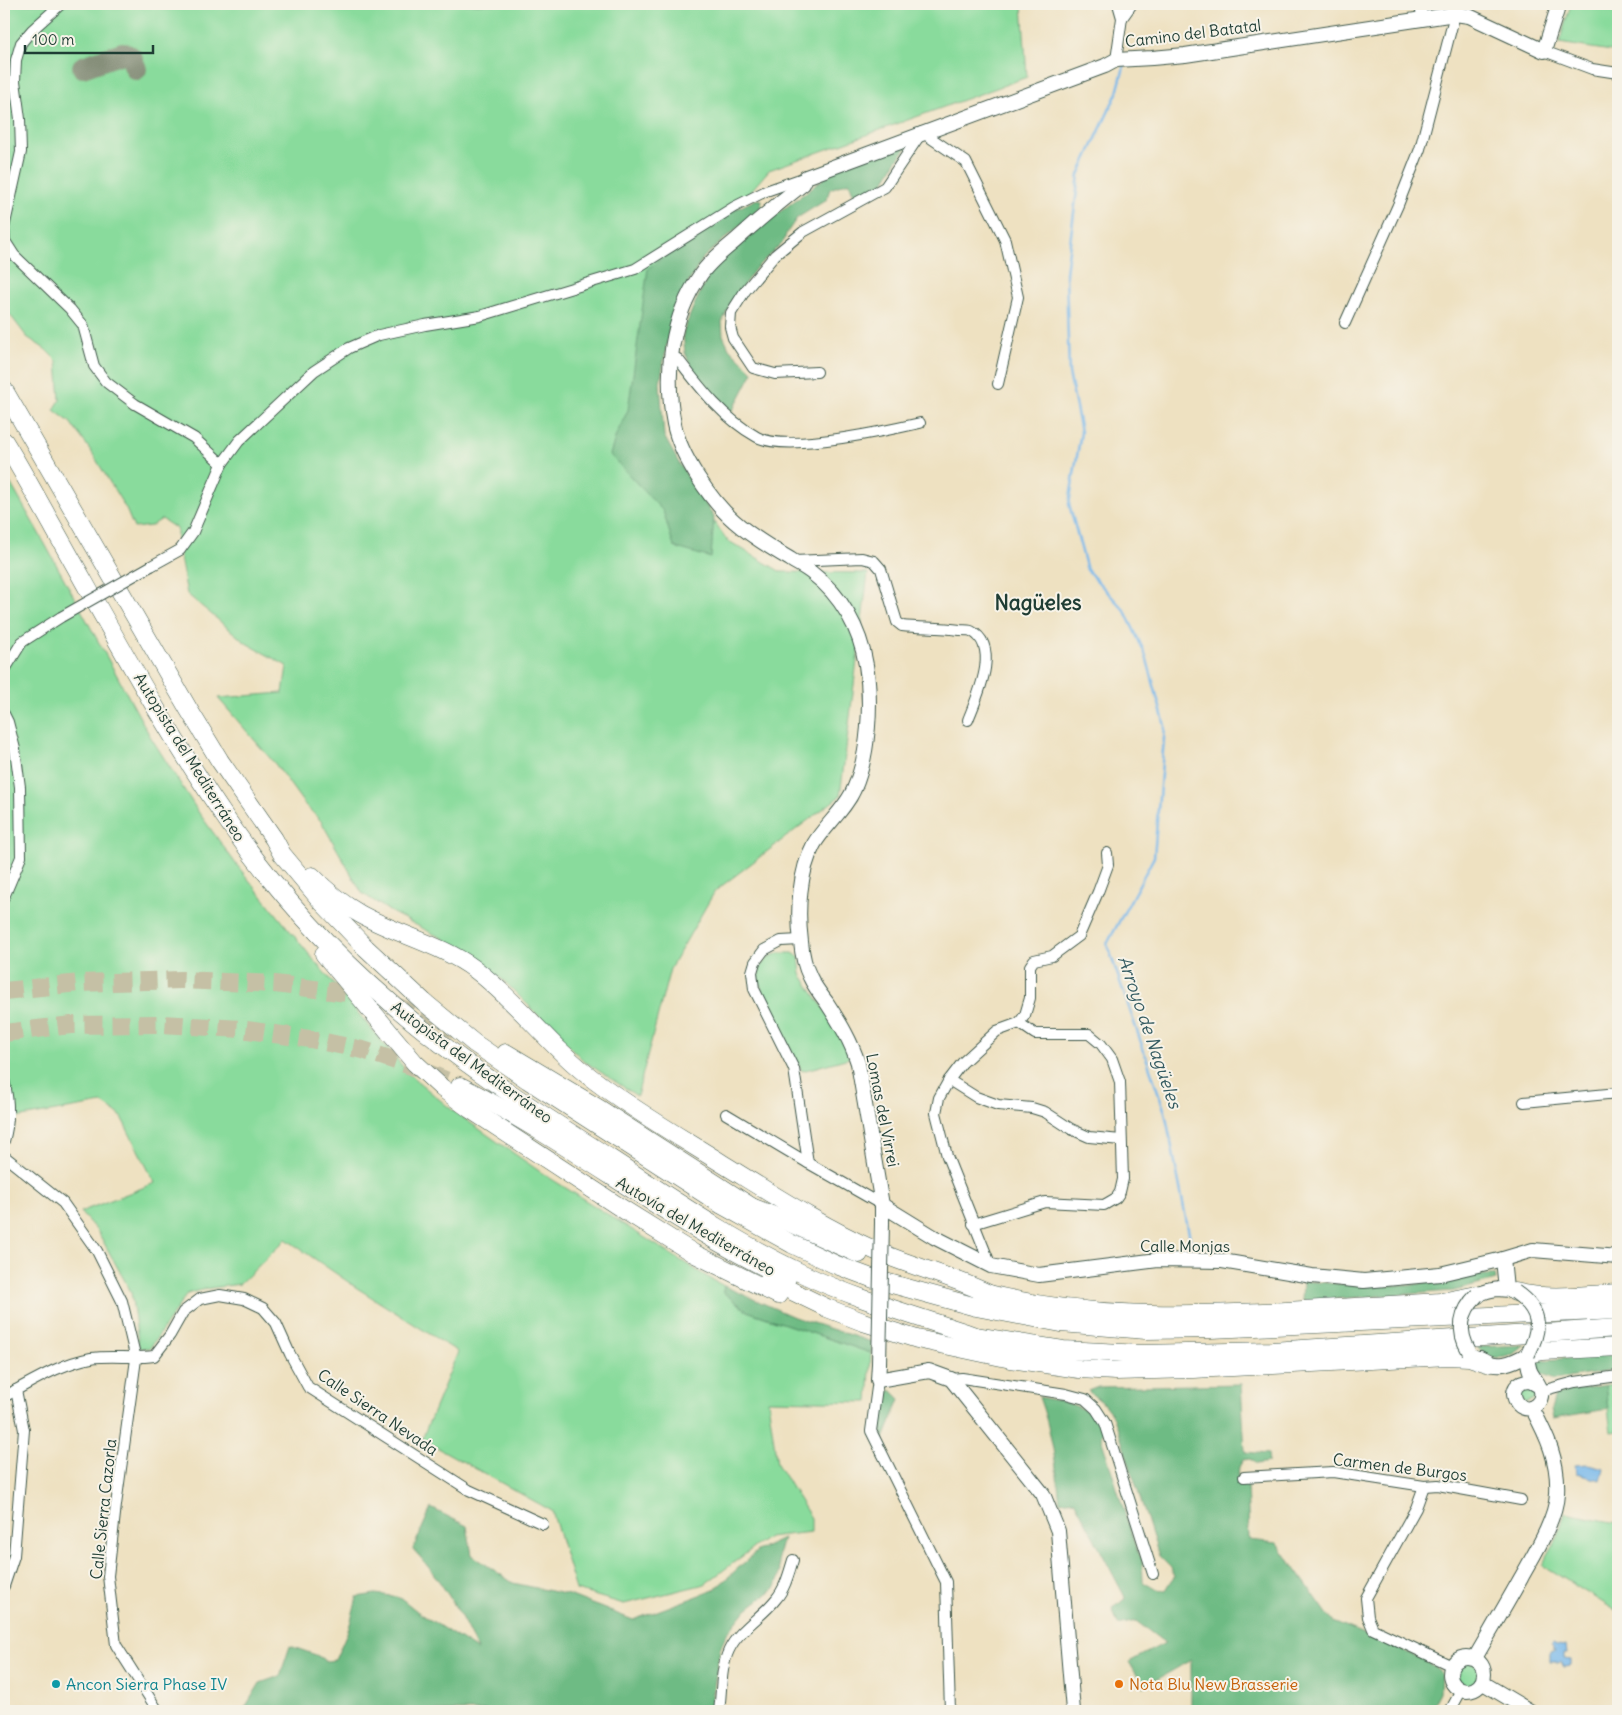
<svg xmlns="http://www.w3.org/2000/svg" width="1622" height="1715" font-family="Delius,sans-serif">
	<rect width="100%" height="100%" fill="#f7f3e8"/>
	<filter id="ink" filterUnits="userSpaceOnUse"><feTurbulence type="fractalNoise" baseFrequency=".02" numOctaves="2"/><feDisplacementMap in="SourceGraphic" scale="10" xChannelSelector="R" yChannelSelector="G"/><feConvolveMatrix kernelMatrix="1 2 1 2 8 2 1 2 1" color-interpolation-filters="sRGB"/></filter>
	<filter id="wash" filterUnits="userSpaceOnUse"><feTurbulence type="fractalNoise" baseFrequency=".0096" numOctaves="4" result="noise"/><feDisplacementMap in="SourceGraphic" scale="20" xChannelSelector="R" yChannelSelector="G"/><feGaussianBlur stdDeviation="1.12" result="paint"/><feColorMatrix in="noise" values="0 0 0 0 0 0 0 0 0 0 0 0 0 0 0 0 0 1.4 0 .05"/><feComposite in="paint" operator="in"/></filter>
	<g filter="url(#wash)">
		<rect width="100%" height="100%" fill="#eee1c1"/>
		<g fill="#89db9c" stroke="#548c68">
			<path d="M4,4H1022L1027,77L769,170L658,299L646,423L727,540L781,572L868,573L840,796L715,891L670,969L637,1096L584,1061L504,981L459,947L391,912L362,893L321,821L305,805L276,765L218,698L283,693L287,666L246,643L187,594L177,542V529L162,519L151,526L134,528L126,509L91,451L70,422L54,410L60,400L57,361L45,349L27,337L4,307Z"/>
			<path d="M1571,4H1618V52L1559,43Z"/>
			<path d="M4,472L45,544L150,736L199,813L236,864L308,953L409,1074L452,1110L542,1173L704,1275L724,1286L723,1292L747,1311L871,1353L868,1402L768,1400L777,1464L811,1518V1532L768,1537L705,1584L624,1604L576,1590L552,1511L422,1439L458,1352L357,1288L286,1239L240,1284L204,1289L187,1294L150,1348H139L131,1292L98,1232L80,1212L155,1183L120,1115L102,1103L4,1120Z"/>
			<path d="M780,953H793L799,957L801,974L843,1038L849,1058L802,1071C791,1049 760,999 759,977C758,964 769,955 780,953Z"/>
			<path d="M1531,1384L1538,1398L1524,1403L1518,1392Z"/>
			<path d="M1618,1384V1431L1611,1432L1605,1385Z"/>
			<path d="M1565,1513L1618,1523V1612L1542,1565L1558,1537Z"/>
			<circle cx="1467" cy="1674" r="13"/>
		</g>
		<g fill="#6ebb84" stroke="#467c5c">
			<path d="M910,144L896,161L882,186L856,200L849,182L830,189L826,200L797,218L786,234L784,241L756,268L731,302L722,322L723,335L729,348L753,372L732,412L697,378L685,353L683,333L694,305L710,273L726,256L772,218L840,166Z"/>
			<path d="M757,199L762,200L761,207L703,258L673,309L660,383L664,436L679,463L714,517L711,558L674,547L663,511L610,455L616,435L628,410L648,268L734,210Z"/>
			<path d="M1481,1275H1495L1496,1280L1454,1291L1302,1301L1303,1281L1366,1286L1397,1285L1418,1284L1448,1277Z"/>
			<path d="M724,1286L794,1317L872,1342L871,1353L747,1311L723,1292Z"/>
			<path d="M1525,1345C1512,1359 1491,1364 1477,1347Z"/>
			<path d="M1618,1355V1370L1555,1380L1538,1373L1537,1363L1543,1360Z"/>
			<path d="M1241,1384L1245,1452L1268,1454L1269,1462L1256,1464L1250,1459L1243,1460L1239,1467L1238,1475L1240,1479L1247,1482L1249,1540L1277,1543L1333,1622L1425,1660L1441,1673L1440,1692L1430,1711H1194L1191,1709V1660L1144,1687L1129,1662L1165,1643L1136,1621L1118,1625L1112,1608L1126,1599L1074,1500L1060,1502C1056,1464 1052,1432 1039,1397C1063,1402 1093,1405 1104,1431L1101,1437L1137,1552L1142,1559L1143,1582L1155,1589L1166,1590L1174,1577L1171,1568L1159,1556L1114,1417L1102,1402L1088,1391L1098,1387Z"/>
			<path d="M1605,1385L1608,1409L1553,1418L1551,1409L1555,1396L1570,1391Z"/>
			<path d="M891,1390L900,1399L883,1441L880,1417L882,1397Z"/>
			<path d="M431,1508L467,1526L472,1555L513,1583L569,1595L633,1620L714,1590L757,1551L783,1539L778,1555L780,1573L776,1587L747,1609L726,1635L720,1649L710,1711H243L260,1683L280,1676L290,1646L316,1655L327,1661L335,1660L349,1628L357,1597L375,1594L393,1596L402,1599L418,1612L477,1650C462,1614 440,1578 413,1549Z"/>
		</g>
		<g fill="#77b8eb" stroke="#4b7a90">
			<path d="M1588,1464L1604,1468L1601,1480L1576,1474L1575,1465Z"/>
			<path d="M1552,1643L1556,1645L1566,1646L1567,1654H1564V1659L1571,1660V1666L1564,1667L1561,1662L1558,1663L1555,1661H1550V1652H1554L1555,1651L1552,1649L1553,1648L1550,1645Z"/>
		</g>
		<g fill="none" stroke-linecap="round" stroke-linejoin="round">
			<path stroke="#77b8eb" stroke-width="2.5" d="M1125,63L1117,93L1079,175L1066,273L1069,373L1081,432L1069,504L1087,570L1125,611L1146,656L1165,726L1154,857L1107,944L1165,1112L1192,1249"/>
			<path stroke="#868f7a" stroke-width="22" d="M83,67L122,53L131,57L136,69"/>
		</g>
	</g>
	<g filter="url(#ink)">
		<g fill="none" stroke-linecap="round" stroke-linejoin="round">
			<g stroke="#c5c0a5" stroke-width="18" stroke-dasharray="18 9" stroke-linecap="butt">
				<path d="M4,991L79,983L181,980L275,984L347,993L368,998"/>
				<path d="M396,1006L455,1030"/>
				<path d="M4,1033L71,1025L163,1024L240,1029L310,1039L363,1050L411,1066L460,1086"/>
			</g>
			<g stroke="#3e5649" stroke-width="12">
				<g id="street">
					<path d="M61,4L32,30L21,43L16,60L15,81L20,119L21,152L4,228L5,241L14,255L70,309L83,325L94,366L106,382L135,404L194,438L222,464L239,441L314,371L349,348L379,335L425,325L480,316L635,269L734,207L766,191L806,177"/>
					<path d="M1419,4L1423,18"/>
					<path d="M1122,18L1132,4"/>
					<path d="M1544,51L1592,69L1618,73"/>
					<path d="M1116,60L1122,18L1118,4"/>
					<path d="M1345,323L1398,205L1420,149L1455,14"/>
					<path d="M671,356L678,359C701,389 723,418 757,437C787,453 885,431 920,423"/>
					<path d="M817,372L775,374L753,368L733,338L730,327L731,313L745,291L775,255L803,232L885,187L922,132L966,162L1005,240L1018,297L998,384"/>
					<path d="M794,561L862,558L874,561L881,569L897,622L902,626C921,628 940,627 960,630C963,630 969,630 971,631C1002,646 976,699 968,720"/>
					<path d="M151,566L180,550L193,532L222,464"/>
					<path d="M4,671L22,642L61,617"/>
					<path d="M4,714L8,722L15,749L20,787L21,857L4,897"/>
					<path d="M800,940L781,941L764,950L755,962L752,972L754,989L794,1069L808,1163"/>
					<path d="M4,1080C9,1100 10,1121 4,1141"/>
					<path d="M949,1080L976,1097L998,1105L1032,1108L1045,1112L1071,1129L1089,1137L1121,1140"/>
					<path d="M1524,1102L1618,1093"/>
					<path d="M726,1114L808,1163L882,1205"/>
					<path d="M4,1156L63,1203L97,1251L122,1301L136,1359L116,1505L108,1576L116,1645L158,1711"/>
					<path d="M973,1224L1045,1202L1104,1205L1116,1198L1120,1192L1123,1179L1120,1082L1112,1059L1101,1044L1089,1034H1035L1019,1023"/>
					<path d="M991,1266L947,1156L936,1113L939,1098L949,1080L962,1063L997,1031L1019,1023L1025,1015L1030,998V966L1034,960L1052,956L1079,936L1098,892L1108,865L1107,853"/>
					<path d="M951,1379L962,1378L1066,1394L1085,1399L1096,1409L1105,1423L1153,1574"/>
					<path d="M878,1380L871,1431L946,1582L950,1711"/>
					<path d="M1541,1391L1575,1382L1618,1376"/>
					<path d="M4,1397L16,1390"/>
					<path d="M1244,1477L1333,1472L1424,1486L1438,1485L1521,1500"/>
					<path d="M1424,1486L1416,1508L1366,1598L1368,1617L1373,1629L1452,1666"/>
					<path d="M4,1586L14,1556L24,1430L16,1390C40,1377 64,1363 91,1358C111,1355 133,1359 154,1356L170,1335L183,1312L200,1299L220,1295L244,1299L263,1308L276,1323L290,1354L308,1387L469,1490L543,1524"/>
					<path d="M719,1711C722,1691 720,1669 729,1650C739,1629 762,1617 776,1599C785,1589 789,1573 793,1560"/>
					<path d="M1450,1711L1461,1691"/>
				</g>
			</g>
			<g stroke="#3e5649" stroke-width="16">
				<g id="secondary">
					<path d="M882,1205L934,1237L991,1266L1039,1275L1158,1260L1222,1261L1312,1276L1364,1281L1440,1274L1503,1259L1533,1250L1618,1257"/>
					<path d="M882,1223V1205L858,1063C851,1041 840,1023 827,1003C821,995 814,986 810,977C805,967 802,953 801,942C797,911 799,872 814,844C825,825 845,810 854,789C869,755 872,702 866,665C860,629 842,596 812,573C805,567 797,564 790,559C771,548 751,536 734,521C710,500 680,455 674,424C664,372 671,317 701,274C710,261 723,251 735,241C757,221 780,202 803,184L806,177L1105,66L1116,60L1152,58L1185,55L1455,14L1469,16L1544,51L1559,4"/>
					<path d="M1503,1259L1506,1289"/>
					<path d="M1477,1295C1491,1289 1501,1287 1515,1292"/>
					<path d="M1526,1355C1528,1360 1528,1366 1530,1371C1533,1378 1540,1384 1541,1391C1542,1396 1540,1402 1536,1405C1517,1420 1501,1381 1530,1381L1539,1386"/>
					<path d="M1480,1358C1497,1370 1512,1363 1528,1354"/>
					<path d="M879,1364L878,1380L929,1371L951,1379L1043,1494L1058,1531L1073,1711"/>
					<circle cx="1467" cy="1674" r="17"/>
					<path d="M1475,1658C1490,1632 1506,1605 1521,1578C1533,1556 1556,1520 1557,1494C1559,1461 1547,1436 1532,1408"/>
					<path d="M1483,1683L1530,1711"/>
				</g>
			</g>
			<g stroke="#3e5649" stroke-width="19">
				<g id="highway">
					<path d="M4,390L189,710L220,761L274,839L282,854L322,902L366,948L424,1002L474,1043L528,1080L722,1205L792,1244L834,1264L874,1279L976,1307L1061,1323L1146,1330L1211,1329L1618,1310"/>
					<path d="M4,441C22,470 38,500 55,530C112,631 167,735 234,830C279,894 331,951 390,1002C457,1061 533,1109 608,1157C671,1198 733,1241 801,1273C857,1300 917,1316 975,1336"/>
					<path d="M312,876C326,891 342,904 360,914C398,935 441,944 476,970C519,1003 551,1048 594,1080C635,1111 680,1137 723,1164C772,1194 821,1226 874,1250C912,1267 953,1276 991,1295"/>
					<path d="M324,954L415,1063L442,1088L470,1109L618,1206L693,1253L778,1295"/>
					<path d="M506,1053L601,1110L761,1213"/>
					<path d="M460,1086C573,1143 672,1224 787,1278"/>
					<path d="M751,1207C788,1220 823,1239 859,1254"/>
					<path d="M769,1280L827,1308L863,1322L917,1339L1011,1359L1079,1369L1116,1371L1193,1369L1448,1356L1469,1357L1487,1363"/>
					<path d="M981,1292C1081,1319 1184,1316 1286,1311C1338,1308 1389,1305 1441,1302L1477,1295"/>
					<path d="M1515,1292C1549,1300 1583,1295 1618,1293"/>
					<path d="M963,1335L975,1336L1063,1350L1142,1354L1272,1351L1618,1328"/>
					<path d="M1528,1354L1543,1351L1618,1347"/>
				</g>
			</g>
			<use href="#street" stroke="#fff" stroke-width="10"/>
			<use href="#secondary" stroke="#fff" stroke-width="14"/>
			<use href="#highway" stroke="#fff" stroke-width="18"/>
			<g stroke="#3e5649" stroke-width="12" stroke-linecap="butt">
				<path id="street-bridge" d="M61,617L151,566"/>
			</g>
			<g stroke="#3e5649" stroke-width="16" stroke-linecap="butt">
				<g id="secondary-bridge">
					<path d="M1515,1292C1541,1310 1542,1327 1528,1354"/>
					<path d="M1469,1351C1457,1331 1460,1312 1477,1295"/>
					<path d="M879,1364L882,1223"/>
				</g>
			</g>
			<use href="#street-bridge" stroke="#fff" stroke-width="10"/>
			<use href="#secondary-bridge" stroke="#fff" stroke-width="14"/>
		</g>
	</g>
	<circle fill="#0f9aa8" stroke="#f7f3e8" stroke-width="2" cx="56" cy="1684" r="5"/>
	<circle fill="#e8710a" stroke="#f7f3e8" stroke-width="2" cx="1119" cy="1684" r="5"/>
	<g text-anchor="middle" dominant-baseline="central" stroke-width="4" stroke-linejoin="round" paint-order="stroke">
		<g font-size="16" fill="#1f3d34" stroke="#f7f3e8">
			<text transform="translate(1193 33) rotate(-7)">Camino del Batatal</text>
			<text transform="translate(190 757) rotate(58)">Autopista del Mediterráneo</text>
			<text transform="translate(472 1062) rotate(36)">Autopista del Mediterráneo</text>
			<text transform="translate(883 1110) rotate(79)">Lomas del Virrei</text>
			<text transform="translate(696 1226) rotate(30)">Autovía del Mediterráneo</text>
			<text x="1185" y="1246">Calle Monjas</text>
			<text transform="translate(378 1412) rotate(34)">Calle Sierra Nevada</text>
			<text transform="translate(1400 1467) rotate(7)">Carmen de Burgos</text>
			<text transform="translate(103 1509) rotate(-84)">Calle Sierra Cazorla</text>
		</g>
		<g font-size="16" fill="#0d838f" stroke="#f7f3e8" text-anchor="start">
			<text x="66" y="1684">Ancon Sierra Phase IV</text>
		</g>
		<g font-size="16" fill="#c56008" stroke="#f7f3e8" text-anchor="start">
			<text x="1129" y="1684">Nota Blu New Brasserie</text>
		</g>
		<g font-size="18" font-style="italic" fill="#355c62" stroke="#f7f3e8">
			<text transform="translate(1150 1032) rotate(71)">Arroyo de Nagüeles</text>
		</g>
		<g font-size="21" font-weight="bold" fill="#1f3d34" stroke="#f7f3e8">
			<text x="1038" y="602">Nagüeles</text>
		</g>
	</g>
	<rect width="1622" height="1715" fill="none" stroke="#f7f3e8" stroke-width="20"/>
	<path d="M25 45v8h128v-8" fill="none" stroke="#1f3d34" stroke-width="2.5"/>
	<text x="32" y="45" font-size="15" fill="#1f3d34" stroke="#f7f3e8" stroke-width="4" paint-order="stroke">100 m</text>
</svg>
